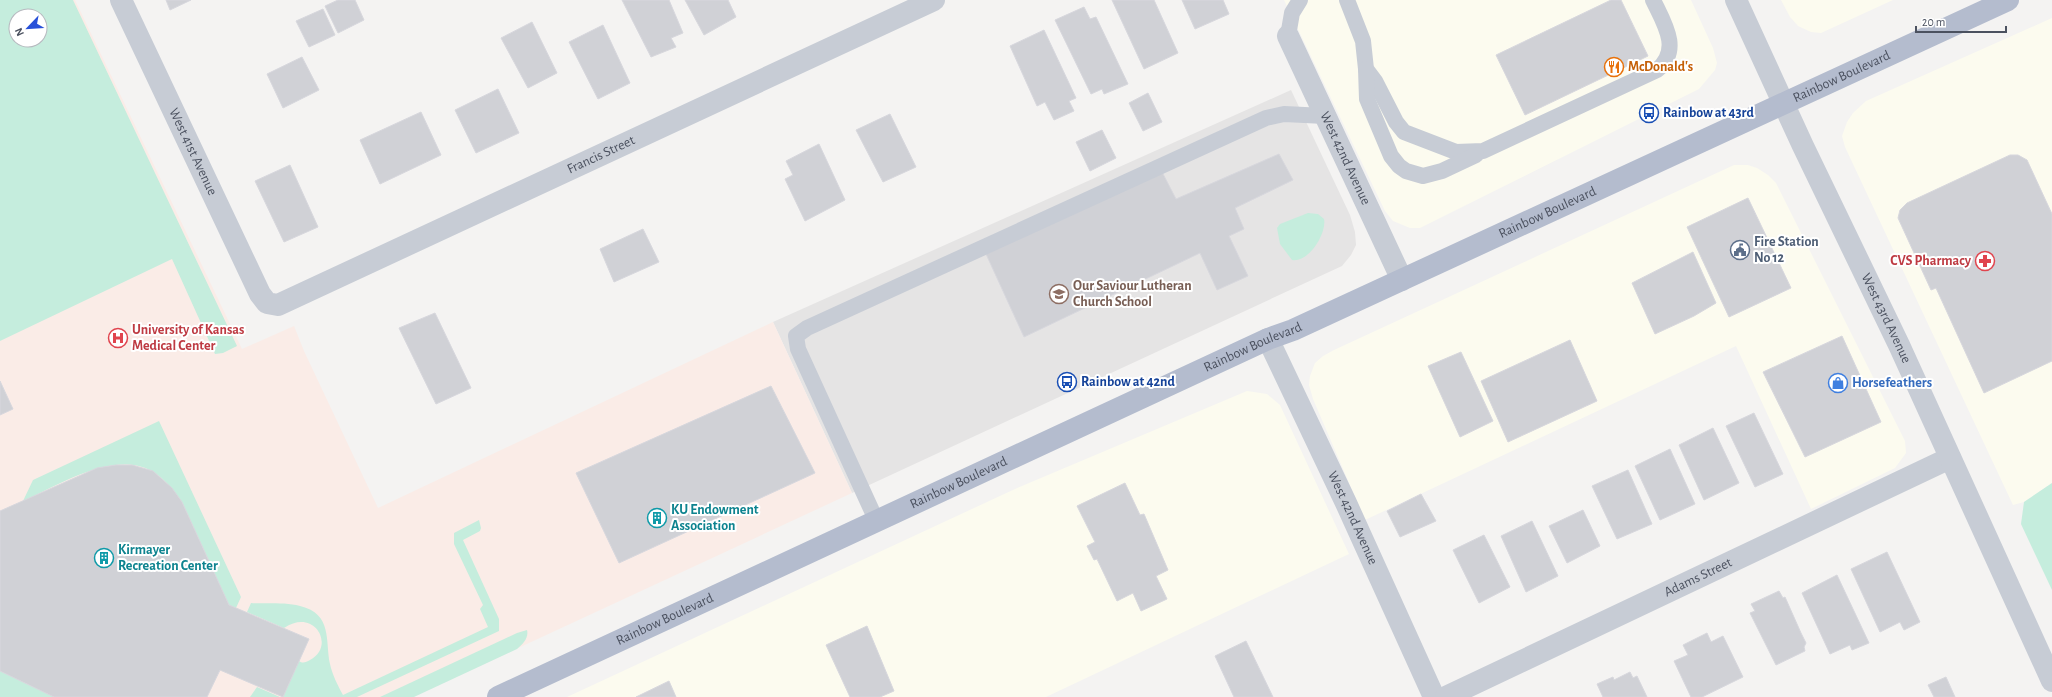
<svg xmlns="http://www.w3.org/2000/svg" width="2052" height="697" font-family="'Alegreya Sans',sans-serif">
	<rect width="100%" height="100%" fill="#f4f3f2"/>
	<g fill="#fcfbef">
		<path d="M1284,0H1691L1713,48L1717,63L1715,70L1699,89L1420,228H1410L1393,221L1385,211Z"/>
		<path d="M1781,0H1893L1821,33L1811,32L1798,26L1790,17Z"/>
		<path d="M2052,18V483L2024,502L2013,505L1845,147L1842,136L1847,122L1853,113L1866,101Z"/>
		<path d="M1734,165H1748L1757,168L1768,175L1776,183L1905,441L1906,453L1895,468L1811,509L1736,346L1365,520L1313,399L1309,385L1310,376L1315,363L1323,356L1334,350Z"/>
		<path d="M1247,391L1267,394L1280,405L1349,554L1046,697H567L1015,489Z"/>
	</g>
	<path fill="#e5e4e4" d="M1291,90L1350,215L1355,232L1356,245L1351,255L1342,266L852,493L773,322Z"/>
	<path fill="#faece7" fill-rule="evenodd" d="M0,0H75L242,349L294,326L304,351L378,508L773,322L852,493L413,697H0ZM16,16H40V40H16Z"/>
	<g fill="#c5eddd" fill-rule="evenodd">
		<path d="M0,0H73L237,346L223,353L215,354L172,259L0,341ZM16,16H40V40H16Z"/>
		<path d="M1308,213L1318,214L1324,219C1327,233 1309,263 1292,260L1280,244L1277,228L1280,224Z"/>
		<path d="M159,421L241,597L236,608L229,605L182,502C174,491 164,478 152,471C113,450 59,485 23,501L33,480Z"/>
		<path d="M2052,483V590L2021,524L2024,502Z"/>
		<path d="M479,520L481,528L480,531L463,540L499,619V631L357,697H283L299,661C303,664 306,662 310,660C336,647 315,607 284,628L247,612L251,603C267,604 285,602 300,606C333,614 325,641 330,664C332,674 338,686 343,695L488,627L480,609L483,605L454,544V533Z"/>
		<path d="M527,630C529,638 523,644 517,649L414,697H380L517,633Z"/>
		<path d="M0,671L54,697H0Z"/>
		<path d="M257,687L280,697H250Z"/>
	</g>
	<g fill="#d0d1d6" stroke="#d7d7dd">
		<path d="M166,0H191L170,10Z"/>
		<path d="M338,0H355L364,20L338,33L325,6Z"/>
		<path d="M622,0H669L683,33L671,38L676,47L651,57Z"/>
		<path d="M685,0H728L736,17L704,35Z"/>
		<path d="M1112,0H1154L1178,53L1144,69Z"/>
		<path d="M1182,0H1223L1229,14L1195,29Z"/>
		<path d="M1611,0H1621L1648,56L1525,115L1496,55Z"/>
		<path d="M1084,7L1090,19L1096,17L1128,84L1104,94L1102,89L1091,94L1055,20Z"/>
		<path d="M323,9L335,35L309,47L296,21Z"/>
		<path d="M532,22L557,73L528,88L501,38Z"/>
		<path d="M603,25L630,83L598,99L569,42Z"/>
		<path d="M1044,30L1076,98L1069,101L1074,111L1054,120L1045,102L1037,106L1010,46Z"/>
		<path d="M302,57L319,90L283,108L267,74Z"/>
		<path d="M498,89L519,133L476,153L455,110Z"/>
		<path d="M1148,93L1162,122L1143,131L1129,103Z"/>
		<path d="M421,112L441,155L380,184L360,140Z"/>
		<path d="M890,114L916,167L883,182L856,130Z"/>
		<path d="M1102,130L1116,158L1090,171L1076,142Z"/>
		<path d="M819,144L845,200L805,221L785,179L793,175L786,161Z"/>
		<path d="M1279,154L1293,180L1235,208L1244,229L1229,236L1248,276L1217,290L1200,253L1024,337L986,254L1161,170L1176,199Z"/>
		<path d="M2010,155H2018L2027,160L2052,214V361L1984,393L1936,288L1931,290L1898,218L1900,210L1907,203Z"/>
		<path d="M290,165L318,227L284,242L255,181Z"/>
		<path d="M1748,198L1791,288L1729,317L1687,227Z"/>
		<path d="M643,229L659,262L614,282L600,249Z"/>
		<path d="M1693,252L1716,303L1694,316L1655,334L1632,283Z"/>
		<path d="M435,313L471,388L436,404L399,328Z"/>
		<path d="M1842,336L1881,422L1805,457L1763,372Z"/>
		<path d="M1570,340L1597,401L1508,442L1481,381Z"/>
		<path d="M1461,352L1493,421L1460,437L1428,366Z"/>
		<path d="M0,381L13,409L0,415Z"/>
		<path d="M771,386L815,473L619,563L576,473Z"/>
		<path d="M1754,413L1783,474L1755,487L1726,426Z"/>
		<path d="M1713,428L1739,483L1704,500L1679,445Z"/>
		<path d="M1670,449L1695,504L1660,520L1635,466Z"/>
		<path d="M116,465H132L153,471L172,488L182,502L229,605L309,639L283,697L220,670L207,697H54L0,671V511L97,468Z"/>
		<path d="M1628,470L1652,524L1617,539L1592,486Z"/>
		<path d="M1125,483L1140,515L1144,514L1168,570L1156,576L1167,599L1141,611L1133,593L1117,601L1097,559L1094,560L1087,546L1095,542L1077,506Z"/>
		<path d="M1421,494L1436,521L1400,537L1387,511Z"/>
		<path d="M1583,510L1600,546L1567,563L1549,526Z"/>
		<path d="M1532,521L1558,576L1526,592L1501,536Z"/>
		<path d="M1484,535L1510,587L1479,603L1453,550Z"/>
		<path d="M1887,552L1920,622L1904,630L1900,622L1880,632L1851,569Z"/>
		<path d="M1837,575L1869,643L1852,650L1850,645L1830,654L1802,593Z"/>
		<path d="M1779,591L1783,598L1785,597L1801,633L1806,643L1804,647L1805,651L1776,665L1750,613L1755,611L1751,604Z"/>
		<path d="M867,626L894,691L880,697H850L826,645Z"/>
		<path d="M1707,633L1711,642L1723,636L1743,677L1702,697H1691L1674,661L1688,655L1683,645Z"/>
		<path d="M1246,641L1273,697H1234L1215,656Z"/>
		<path d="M1630,672L1633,678L1637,676L1647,697H1603L1597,684L1613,677L1614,680Z"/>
		<path d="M1946,677L1955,697H1934L1928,685Z"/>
		<path d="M669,681L676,697H636Z"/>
	</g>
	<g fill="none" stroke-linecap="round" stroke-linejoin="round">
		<g stroke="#c7ccd5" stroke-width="16">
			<path d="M1347,0L1363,41L1366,69L1375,81L1396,122L1404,132L1456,152L1483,151L1657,70C1682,50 1664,23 1653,0"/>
			<path d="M1288,36L1292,13L1300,0"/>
			<path d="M1366,69L1367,99L1391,156L1399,166L1406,171L1423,176L1442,171L1476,155"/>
			<path d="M877,522L798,349L796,336L807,328L1266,118L1284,114L1325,116"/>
		</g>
		<g stroke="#c7ccd5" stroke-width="22">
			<path id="s1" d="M121,0L260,294L267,303L278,305L934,0"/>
			<path id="s2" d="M1288,36L1402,280"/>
			<path id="s3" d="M1268,339L1346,503L1434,697"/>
			<path id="s4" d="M1446,697L1950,458"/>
		</g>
		<path stroke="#c7ccd5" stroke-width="22" id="s5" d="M1736,0L1803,146L1899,345L2052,681"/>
		<path stroke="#b4bcce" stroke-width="22" id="s6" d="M498,697L1268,339L1293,330L2008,0"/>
	</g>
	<defs>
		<g id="restaurant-ring" transform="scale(1)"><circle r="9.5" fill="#fff" stroke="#e8710a" stroke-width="1.5"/><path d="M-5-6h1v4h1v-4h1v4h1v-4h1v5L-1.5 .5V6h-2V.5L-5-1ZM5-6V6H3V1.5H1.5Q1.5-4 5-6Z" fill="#e8710a"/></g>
		<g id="bus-ring" transform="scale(1)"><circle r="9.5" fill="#fff" stroke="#1a4fb4" stroke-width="1.5"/><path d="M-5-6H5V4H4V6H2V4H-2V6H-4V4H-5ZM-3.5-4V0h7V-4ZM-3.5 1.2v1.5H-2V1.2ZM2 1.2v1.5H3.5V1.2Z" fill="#1a4fb4"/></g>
		<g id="civic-ring" transform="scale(1)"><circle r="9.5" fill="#fff" stroke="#5c6f8a" stroke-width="1.5"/><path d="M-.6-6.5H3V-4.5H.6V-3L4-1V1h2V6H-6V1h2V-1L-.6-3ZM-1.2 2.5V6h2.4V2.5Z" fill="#5c6f8a"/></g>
		<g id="pharmacy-ring" transform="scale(1)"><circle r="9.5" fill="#fff" stroke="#e0444e" stroke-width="1.5"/><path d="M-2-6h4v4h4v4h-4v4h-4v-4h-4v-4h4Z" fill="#e0444e"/></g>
		<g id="school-ring" transform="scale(1)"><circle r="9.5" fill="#fff" stroke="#8d6e63" stroke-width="1.5"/><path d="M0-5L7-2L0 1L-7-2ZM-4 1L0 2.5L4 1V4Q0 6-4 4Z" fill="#8d6e63"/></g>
		<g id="hospital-ring" transform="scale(1)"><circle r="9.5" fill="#fff" stroke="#e0444e" stroke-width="1.5"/><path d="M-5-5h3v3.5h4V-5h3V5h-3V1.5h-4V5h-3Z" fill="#e0444e"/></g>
		<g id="shop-ring" transform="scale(1)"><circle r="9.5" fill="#fff" stroke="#3f7fe0" stroke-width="1.5"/><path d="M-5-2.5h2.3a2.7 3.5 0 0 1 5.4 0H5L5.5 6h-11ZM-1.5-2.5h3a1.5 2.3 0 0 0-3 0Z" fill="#3f7fe0"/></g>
		<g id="building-ring" transform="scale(1)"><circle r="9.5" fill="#fff" stroke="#0f9aa8" stroke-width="1.5"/><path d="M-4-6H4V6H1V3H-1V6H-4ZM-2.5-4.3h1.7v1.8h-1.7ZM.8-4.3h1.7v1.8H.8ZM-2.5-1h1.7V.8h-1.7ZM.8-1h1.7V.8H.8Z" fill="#0f9aa8"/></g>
	</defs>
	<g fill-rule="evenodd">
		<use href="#restaurant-ring" x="1614" y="67"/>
		<use href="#bus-ring" x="1649" y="113"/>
		<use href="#civic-ring" x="1740" y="250"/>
		<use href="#pharmacy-ring" x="1985" y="261"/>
		<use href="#school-ring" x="1059" y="294"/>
		<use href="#hospital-ring" x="118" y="338"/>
		<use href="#bus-ring" x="1067" y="382"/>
		<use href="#shop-ring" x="1838" y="383"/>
		<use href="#building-ring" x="657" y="518"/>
		<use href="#building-ring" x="104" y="558"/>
	</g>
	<g text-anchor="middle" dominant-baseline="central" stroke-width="4" stroke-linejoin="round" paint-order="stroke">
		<g font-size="14" font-weight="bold" fill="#c56008" stroke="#fff" text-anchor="start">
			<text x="1628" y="67">McDonald's</text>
		</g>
		<g font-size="14" fill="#4b515f" stroke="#fff">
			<text stroke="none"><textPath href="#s6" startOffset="1480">Rainbow Boulevard</textPath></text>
			<text stroke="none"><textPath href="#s1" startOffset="168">West 41st Avenue</textPath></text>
			<text stroke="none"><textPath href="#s1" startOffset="704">Francis Street</textPath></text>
			<text stroke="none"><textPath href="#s2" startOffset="135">West 42nd Avenue</textPath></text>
			<text stroke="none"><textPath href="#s6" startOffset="1156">Rainbow Boulevard</textPath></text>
			<text stroke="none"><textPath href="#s5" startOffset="352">West 43rd Avenue</textPath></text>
			<text stroke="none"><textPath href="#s6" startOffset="832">Rainbow Boulevard</textPath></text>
			<text stroke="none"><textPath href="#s6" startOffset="508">Rainbow Boulevard</textPath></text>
			<text stroke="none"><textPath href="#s3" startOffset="198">West 42nd Avenue</textPath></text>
			<text stroke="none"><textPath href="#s4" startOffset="279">Adams Street</textPath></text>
			<text stroke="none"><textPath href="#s6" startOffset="184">Rainbow Boulevard</textPath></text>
		</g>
		<g font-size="14" font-weight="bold" fill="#164399" stroke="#fff" text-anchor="start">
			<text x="1663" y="113">Rainbow at 43rd</text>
			<text x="1081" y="382">Rainbow at 42nd</text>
		</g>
		<g font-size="14" font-weight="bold" fill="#4e5e75" stroke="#fff" text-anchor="start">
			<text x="1754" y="242">Fire Station<tspan x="1754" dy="16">No 12</tspan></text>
		</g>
		<g font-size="14" font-weight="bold" fill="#be3a42" stroke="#fff" text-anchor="end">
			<text x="1971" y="261">CVS Pharmacy</text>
			<text x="132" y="330" text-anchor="start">University of Kansas<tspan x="132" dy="16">Medical Center</tspan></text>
		</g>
		<g font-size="14" font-weight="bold" fill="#785e54" stroke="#fff" text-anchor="start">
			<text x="1073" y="286">Our Saviour Lutheran<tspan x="1073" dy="16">Church School</tspan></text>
		</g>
		<g font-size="14" font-weight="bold" fill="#366cbe" stroke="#fff" text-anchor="start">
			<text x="1852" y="383">Horsefeathers</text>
		</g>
		<g font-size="14" font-weight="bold" fill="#0d838f" stroke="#fff" text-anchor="start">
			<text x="671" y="510">KU Endowment<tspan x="671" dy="16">Association</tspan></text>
			<text x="118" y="550">Kirmayer<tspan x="118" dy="16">Recreation Center</tspan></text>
		</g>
	</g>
	<g transform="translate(28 28) rotate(245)"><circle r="19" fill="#ffffff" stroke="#b7b9bf"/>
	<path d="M0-3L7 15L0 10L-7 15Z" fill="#2851d9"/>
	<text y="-6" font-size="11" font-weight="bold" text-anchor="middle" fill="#4b515f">N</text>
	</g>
	<path d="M1916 26v6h90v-6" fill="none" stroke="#4b515f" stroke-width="2"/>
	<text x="1922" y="26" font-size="12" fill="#4b515f" stroke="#ffffff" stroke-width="3" paint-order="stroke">20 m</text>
</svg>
